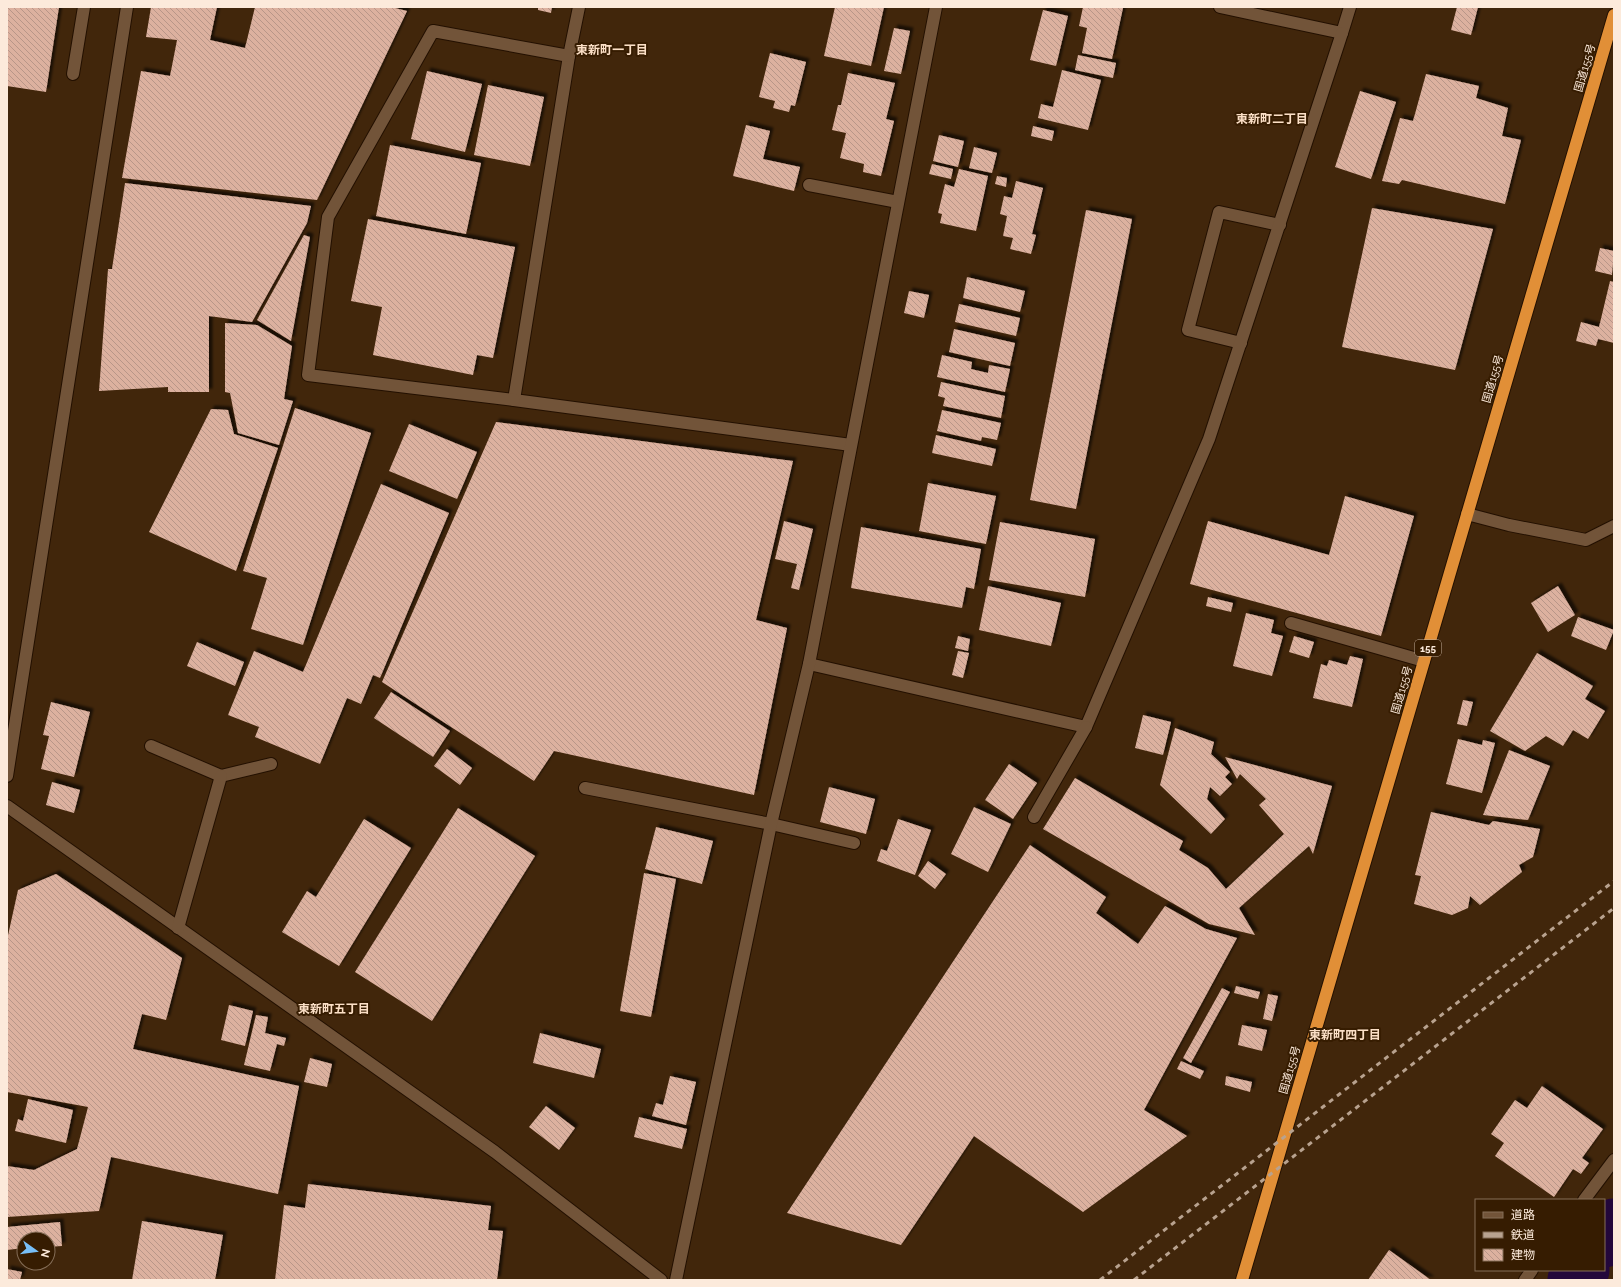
<svg xmlns="http://www.w3.org/2000/svg" width="1621" height="1287" font-family="Raleway,'Noto Sans JP',sans-serif">
	<defs>
		<pattern id="building-back-hatch" width="6" height="6" patternUnits="userSpaceOnUse"><rect width="6" height="6" fill="#dcb19f"/><path d="M-1 5l2 2M0 0l6 6M5-1l2 2" fill="none" stroke="#b89688"/></pattern>
		<filter id="shadow"><feDropShadow dx="3.5" dy="-3.5" stdDeviation="1" flood-color="#0009"/></filter>
	</defs>
	<rect width="100%" height="100%" fill="#41260b"/>
	<g fill="none" stroke-linecap="round" stroke-linejoin="round">
		<g stroke="#23073b" stroke-width="55">
			<path d="M1604,1240L1614,1226"/>
			<path d="M1575,1280L1582,1270"/>
		</g>
	</g>
	<g fill="url(#building-back-hatch)" filter="url(#shadow)">
		<path d="M7,7H59L46,92L7,86Z"/>
		<path d="M151,7H217L210,40L245,48L255,7H391L407,11L317,200L122,178L141,71L170,76L177,40L146,37Z"/>
		<path d="M538,7H552L551,13L538,10Z"/>
		<path d="M835,7H884L871,66L824,56Z"/>
		<path d="M1083,7L1123,8L1112,59L1082,53L1087,28L1079,26Z"/>
		<path d="M1457,7H1478L1471,35L1451,30Z"/>
		<path d="M1043,10L1068,16L1056,66L1030,60Z"/>
		<path d="M894,28L910,31L901,74L884,71Z"/>
		<path d="M770,53L806,62L795,106L791,105L789,112L773,108L775,101L759,97Z"/>
		<path d="M1078,55L1116,63L1113,78L1075,70Z"/>
		<path d="M1062,70L1101,80L1088,130L1038,118L1041,104L1053,107Z"/>
		<path d="M427,71L482,84L465,152L411,139Z"/>
		<path d="M848,73L895,83L886,119L894,121L881,176L863,172L864,164L840,158L846,133L832,130L838,105H841Z"/>
		<path d="M1426,74L1479,86L1476,98L1508,108L1502,136L1521,140L1505,204L1402,180L1399,184L1382,181L1400,118L1413,121Z"/>
		<path d="M488,85L544,97L530,166L474,155Z"/>
		<path d="M1360,91L1396,102L1371,179L1335,167Z"/>
		<path d="M746,125L770,131L763,159L800,167L794,191L733,176Z"/>
		<path d="M1033,126L1054,131L1052,141L1031,136Z"/>
		<path d="M939,135L964,141L958,167L933,161Z"/>
		<path d="M390,145L481,163L466,234L376,216Z"/>
		<path d="M974,147L997,153L992,173L969,168Z"/>
		<path d="M932,164L953,169L951,179L929,174Z"/>
		<path d="M959,169L988,176L976,231L940,223L942,214L938,213L945,184L954,187Z"/>
		<path d="M997,176L1007,178L1006,187L995,184Z"/>
		<path d="M1016,181L1043,188L1032,234L1036,235L1031,254L1010,249L1013,238L1003,236L1007,216L1000,214L1004,196L1012,198Z"/>
		<path d="M125,183L311,206L307,223L252,322L209,316V392H168V387L99,391L108,269H112Z"/>
		<path d="M1372,208L1493,229L1455,370L1342,347Z"/>
		<path d="M1086,210L1132,219L1076,509L1030,500Z"/>
		<path d="M368,219L515,247L493,358L477,355L473,375L373,355L382,307L351,301Z"/>
		<path d="M304,235L310,237L291,341L257,320Z"/>
		<path d="M1600,248L1614,251L1612,275L1595,271Z"/>
		<path d="M967,277L1025,291L1020,312L963,298Z"/>
		<path d="M1610,281L1614,282V343L1598,339L1596,346L1576,341L1581,322L1599,327Z"/>
		<path d="M909,291L929,295L924,318L904,313Z"/>
		<path d="M959,304L1020,318L1016,336L955,322Z"/>
		<path d="M225,323L257,325L292,346L284,399L293,401L279,445L238,433L230,393L225,392Z"/>
		<path d="M954,329L1015,343L1010,366L949,352Z"/>
		<path d="M942,355L972,362L971,369L988,373L989,365L1010,369L1005,392L937,377Z"/>
		<path d="M941,382L1005,396L1001,418L943,406L945,398L938,396Z"/>
		<path d="M295,408L371,433L303,645L251,629L267,578L243,571Z"/>
		<path d="M211,409L228,410L234,434L278,448L236,571L149,532Z"/>
		<path d="M942,410L1001,423L997,440L982,437L981,441L937,431Z"/>
		<path d="M496,422L793,461L756,620L787,628L754,795L554,751L534,781L382,682Z"/>
		<path d="M409,424L477,452L457,499L389,471Z"/>
		<path d="M936,435L996,449L992,466L932,453Z"/>
		<path d="M928,483L996,496L986,544L919,531Z"/>
		<path d="M381,484L449,513L380,678L373,675L361,704L347,698L320,764L255,737L259,727L228,715L254,651L303,672Z"/>
		<path d="M1345,496L1414,516L1381,636L1190,584L1208,521L1329,555Z"/>
		<path d="M784,521L813,529L799,590L791,588L797,564L775,559Z"/>
		<path d="M1000,522L1095,539L1085,597L989,580Z"/>
		<path d="M861,527L981,549L974,589L966,587L962,608L851,588Z"/>
		<path d="M988,586L1061,603L1051,646L979,630Z"/>
		<path d="M1558,586L1575,615L1548,632L1531,603Z"/>
		<path d="M1208,597L1233,603L1231,612L1206,606Z"/>
		<path d="M1246,613L1274,620L1271,633L1283,636L1272,676L1233,666Z"/>
		<path d="M1578,617L1614,630L1606,650L1571,636Z"/>
		<path d="M958,636L970,639L968,651L955,648Z"/>
		<path d="M1294,636L1314,642L1309,658L1289,652Z"/>
		<path d="M197,642L244,662L235,686L187,666Z"/>
		<path d="M958,651L969,653L963,678L952,675Z"/>
		<path d="M1537,653L1593,686L1585,699L1605,711L1588,739L1573,730L1563,746L1546,736L1525,751L1490,731Z"/>
		<path d="M1350,656L1363,659L1352,707L1313,698L1321,664L1327,666L1329,660L1347,665Z"/>
		<path d="M391,692L450,731L433,757L374,718Z"/>
		<path d="M1463,700L1473,702L1467,726L1457,724Z"/>
		<path d="M51,702L90,712L74,777L41,769L49,736L43,735Z"/>
		<path d="M1143,715L1171,722L1163,755L1135,748Z"/>
		<path d="M1175,728L1214,742L1211,754L1230,772L1225,777L1232,784L1220,796L1210,787L1207,799L1225,819L1211,834L1160,785Z"/>
		<path d="M1458,739L1482,745L1483,740L1495,743L1482,793L1446,784Z"/>
		<path d="M447,749L472,768L460,785L434,766Z"/>
		<path d="M1509,750L1550,766L1528,820L1483,815Z"/>
		<path d="M1225,757L1332,786L1313,854L1309,846L1239,908L1255,935L1209,924L1043,829L1075,778L1183,841L1179,850L1208,868L1226,889L1284,834L1259,805L1266,799L1240,774L1237,779Z"/>
		<path d="M1009,764L1037,783L1013,819L985,800Z"/>
		<path d="M52,782L80,790L74,813L46,805Z"/>
		<path d="M829,787L875,799L866,834L820,822Z"/>
		<path d="M974,807L1011,824L988,872L951,854Z"/>
		<path d="M458,808L535,856L432,1021L355,972Z"/>
		<path d="M1431,812L1489,825L1493,821L1540,829L1533,857L1519,865L1522,872L1480,905L1470,896L1468,908L1452,915L1414,904L1421,876L1415,875Z"/>
		<path d="M364,819L411,848L339,966L282,932L307,891L316,897Z"/>
		<path d="M898,819L931,830L915,875L877,861L881,849L887,851Z"/>
		<path d="M656,827L713,841L702,884L645,869Z"/>
		<path d="M1030,845L1106,897L1096,913L1138,944L1165,906L1206,929L1237,938L1144,1110L1187,1136L1083,1212L974,1136L901,1245L787,1213Z"/>
		<path d="M928,861L946,874L935,889L918,876Z"/>
		<path d="M644,873L676,879L651,1017L620,1011Z"/>
		<path d="M56,874L182,958L166,1020L142,1014L133,1049L299,1086L278,1194L111,1157L99,1211L7,1217V1166L34,1170L77,1149L88,1107L7,1092V940L18,890Z"/>
		<path d="M1236,986L1260,992L1258,999L1234,993Z"/>
		<path d="M1222,988L1230,992L1191,1063L1183,1058Z"/>
		<path d="M1268,994L1278,996L1272,1021L1263,1019Z"/>
		<path d="M229,1005L253,1011L245,1046L221,1040Z"/>
		<path d="M256,1015L268,1017L265,1033L286,1038L284,1046L277,1044L270,1071L244,1065Z"/>
		<path d="M1242,1025L1267,1030L1262,1051L1238,1045Z"/>
		<path d="M540,1033L601,1049L594,1078L533,1063Z"/>
		<path d="M310,1058L332,1064L327,1087L304,1082Z"/>
		<path d="M1181,1061L1204,1071L1200,1079L1177,1069Z"/>
		<path d="M670,1076L696,1082L686,1125L652,1116L656,1103L663,1105Z"/>
		<path d="M1226,1076L1252,1082L1250,1092L1225,1085Z"/>
		<path d="M1542,1086L1603,1129L1582,1158L1589,1163L1581,1174L1573,1169L1554,1197L1495,1156L1504,1143L1491,1134L1515,1100L1527,1108Z"/>
		<path d="M28,1099L73,1110L66,1143L15,1131L18,1119L23,1121Z"/>
		<path d="M546,1106L575,1128L559,1150L529,1127Z"/>
		<path d="M639,1117L687,1129L682,1149L634,1137Z"/>
		<path d="M308,1184L491,1206L488,1230L503,1231L497,1280H275L284,1205L305,1208Z"/>
		<path d="M142,1221L223,1235L215,1280H132Z"/>
		<path d="M60,1222L62,1246L48,1247V1239H24V1248L7,1250V1227Z"/>
		<path d="M1389,1250L1431,1280H1368Z"/>
		<path d="M7,1269L22,1272L20,1280H7Z"/>
	</g>
	<g fill="none" stroke-linecap="round" stroke-linejoin="round">
		<g stroke="#231000" stroke-width="14">
			<g id="minor">
				<path d="M579,7L569,56L514,400L851,445"/>
				<path d="M1220,7L1342,33L1350,7"/>
				<path d="M73,74L84,7"/>
				<path d="M809,185L898,202"/>
				<path d="M1241,343L1188,330L1219,212L1280,225"/>
				<path d="M514,400L308,375L328,217L433,31L569,56"/>
				<path d="M1467,514L1509,525L1586,540L1614,526"/>
				<path d="M1291,623L1424,661"/>
				<path d="M809,664L1086,727L1209,439L1342,33"/>
				<path d="M151,746L221,776L271,764"/>
				<path d="M7,776L127,7"/>
				<path d="M585,788L771,824L854,843"/>
				<path d="M7,806L495,1152L661,1280"/>
				<path d="M1034,817L1086,727"/>
				<path d="M178,928L221,776"/>
				<path d="M1584,1200L1614,1160"/>
				<path d="M676,1280L771,824L809,664L936,7"/>
				<path d="M1525,1280L1532,1270"/>
			</g>
		</g>
		<g stroke="#231000" stroke-width="14">
			<path id="highway" d="M1242,1280L1614,15"/>
		</g>
		<use href="#minor" stroke="#725439" stroke-width="12"/>
		<use href="#highway" stroke="#e18f37" stroke-width="12"/>
		<g stroke="#b8a28f" stroke-width="3" stroke-dasharray="5 5" stroke-linecap="butt">
			<path d="M1100,1280L1614,881"/>
			<path d="M1134,1280L1614,908"/>
		</g>
	</g>
	<g text-anchor="middle" dominant-baseline="central" stroke-width="4" stroke-linejoin="round" paint-order="stroke">
		<rect fill="#361c01" stroke="#c1ac9a" stroke-width="1" x="1415" y="640" width="26" height="16" rx="3"/>
		<g font-size="10" font-weight="bold" fill="#fceadb">
			<text x="1428" y="648">155</text>
		</g>
		<g font-size="11" fill="#fceadb" stroke="#361c01">
			<text transform="translate(1585 68) rotate(-74)">国道155号</text>
			<text transform="translate(1493 379) rotate(-74)">国道155号</text>
			<text transform="translate(1402 690) rotate(-74)">国道155号</text>
			<text transform="translate(1290 1070) rotate(-74)">国道155号</text>
		</g>
		<g font-size="12" font-weight="bold" fill="#fbdfc6" stroke="#361c01">
			<text x="612" y="50">東新町一丁目</text>
			<text x="1272" y="119">東新町二丁目</text>
			<text x="334" y="1009">東新町五丁目</text>
			<text x="1345" y="1035">東新町四丁目</text>
		</g>
	</g>
	<rect width="1621" height="1287" fill="none" stroke="#fceadb" stroke-width="16"/>
	<rect x="1475" y="1199" width="130" height="72" fill="#361c01" stroke="#856e58"/>
	<rect x="1483" y="1212" width="20" height="6" fill="#725439" stroke="#856e58"/>
	<text x="1511" y="1219" font-size="12" fill="#fceadb">道路</text>
	<rect x="1483" y="1232" width="20" height="6" fill="#b8a28f" stroke="#856e58"/>
	<text x="1511" y="1239" font-size="12" fill="#fceadb">鉄道</text>
	<rect x="1483" y="1249" width="20" height="12" fill="url(#building-back-hatch)" stroke="#856e58"/>
	<text x="1511" y="1259" font-size="12" fill="#fceadb">建物</text>
	<g transform="translate(36 1251) rotate(104)"><circle r="19" fill="#361c01" stroke="#856e58"/>
	<path d="M0-3L7 15L0 10L-7 15Z" fill="#78bff7"/>
	<text y="-6" font-size="11" font-weight="bold" text-anchor="middle" fill="#fceadb">N</text>
	</g>
</svg>
